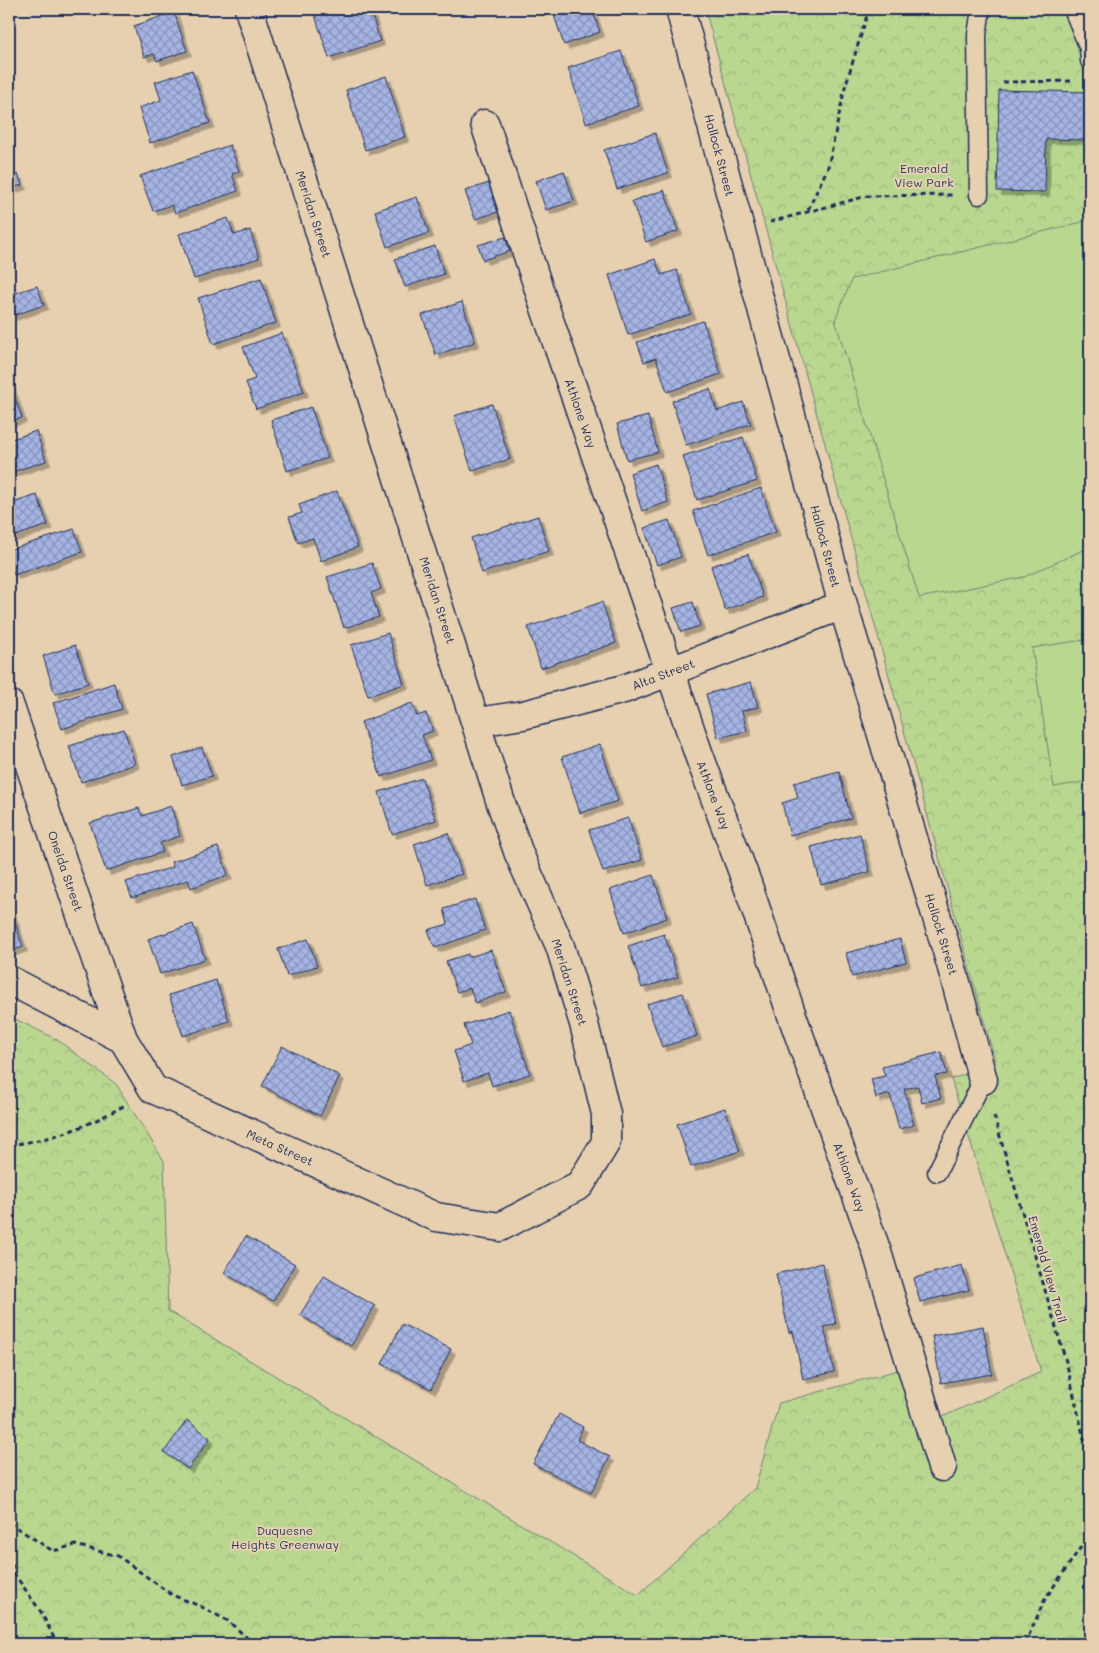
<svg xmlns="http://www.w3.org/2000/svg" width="1099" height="1653" font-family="Mali,sans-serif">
	<defs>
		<pattern id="forest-crowns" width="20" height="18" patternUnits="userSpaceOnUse" patternTransform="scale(1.25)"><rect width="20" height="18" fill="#b9d78f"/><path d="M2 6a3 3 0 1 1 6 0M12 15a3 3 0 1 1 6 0" fill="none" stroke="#9eb97e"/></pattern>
		<pattern id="building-cross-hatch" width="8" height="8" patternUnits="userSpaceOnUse" patternTransform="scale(1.25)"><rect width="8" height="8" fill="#a5b4e3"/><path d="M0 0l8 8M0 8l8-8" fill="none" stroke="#8693bb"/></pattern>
		<filter id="shadow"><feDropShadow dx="4.5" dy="4.5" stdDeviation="0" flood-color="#0004"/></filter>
	</defs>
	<rect width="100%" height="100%" fill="#e7d0af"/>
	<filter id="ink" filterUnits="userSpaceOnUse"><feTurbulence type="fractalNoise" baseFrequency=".02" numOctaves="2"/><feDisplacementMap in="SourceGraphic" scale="10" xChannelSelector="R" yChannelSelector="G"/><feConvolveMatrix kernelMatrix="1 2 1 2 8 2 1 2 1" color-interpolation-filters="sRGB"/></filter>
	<g filter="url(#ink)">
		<path fill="url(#forest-crowns)" stroke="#6a8376" d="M705,9H1090V1644H9V1016L56,1039L116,1084L164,1161L168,1311L638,1595L755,1488L779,1403L898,1370L916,1429L1041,1372L951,1079L996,1064Z"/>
		<g fill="#b9d78f" stroke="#6a8376">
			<path d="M1090,220V547L1024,577L919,598L835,320L852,279Z"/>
			<path d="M1090,639V781L1054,787L1032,648Z"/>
		</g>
		<g fill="url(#building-cross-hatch)" stroke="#1b2f5e" filter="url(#shadow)">
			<path d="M313,9H370L380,41L329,58Z"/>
			<path d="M552,9H592L600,32L564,45Z"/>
			<path d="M174,12L187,51L157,61L154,54L144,57L134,26Z"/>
			<path d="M621,51L639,106L586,123L568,68Z"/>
			<path d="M192,70L210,123L150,143L139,108L161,100L155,82Z"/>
			<path d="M386,76L405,137L365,150L346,90Z"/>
			<path d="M999,90L1090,92L1089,140L1046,139L1045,192L997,191Z"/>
			<path d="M655,133L668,173L617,189L604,150Z"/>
			<path d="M230,145L239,171L232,174L238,191L175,213L172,205L153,211L140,176Z"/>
			<path d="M564,171L574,201L546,210L536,181Z"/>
			<path d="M18,174L22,185L9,189V178Z"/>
			<path d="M489,183L498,212L475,219L465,191Z"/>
			<path d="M664,190L678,231L646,242L632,201Z"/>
			<path d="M417,197L429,233L387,247L375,211Z"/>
			<path d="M228,218L234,235L250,230L259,258L194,279L179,234Z"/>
			<path d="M505,237L510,251L483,260L478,245Z"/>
			<path d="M435,246L444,274L405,287L395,259Z"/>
			<path d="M655,259L661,275L677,270L691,314L628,335L609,275Z"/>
			<path d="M261,278L276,323L213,344L198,298Z"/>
			<path d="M37,286L44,305L12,316L9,295Z"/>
			<path d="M462,302L475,342L436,355L422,315Z"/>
			<path d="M703,321L721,374L667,392L656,358L644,362L637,342Z"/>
			<path d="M282,333L304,392L256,409L246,382L255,379L243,347Z"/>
			<path d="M9,380L22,418L9,422Z"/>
			<path d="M710,389L717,411L743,402L751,424L686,445L672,401Z"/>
			<path d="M492,404L510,459L472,471L454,416Z"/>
			<path d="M311,407L328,458L287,471L271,420Z"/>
			<path d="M648,416L658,452L627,460L617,424Z"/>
			<path d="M36,431L46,461L9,473V440Z"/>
			<path d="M743,437L757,481L697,500L683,456Z"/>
			<path d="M656,464L668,502L642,511L630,473Z"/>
			<path d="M761,488L776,532L708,555L693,511Z"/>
			<path d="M337,491L358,547L321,561L313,538L298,543L289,517L302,513L299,505Z"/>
			<path d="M37,495L48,525L9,538V504Z"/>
			<path d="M538,516L549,551L482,573L471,538Z"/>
			<path d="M669,520L681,557L657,565L644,528Z"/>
			<path d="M74,529L82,552L14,575L9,560V550Z"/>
			<path d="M748,554L763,597L725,610L711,566Z"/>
			<path d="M372,563L381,589L371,593L379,617L344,628L327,577Z"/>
			<path d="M602,602L616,643L541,668L528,627Z"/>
			<path d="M693,602L700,626L681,632L673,608Z"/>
			<path d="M388,633L404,684L368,696L351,645Z"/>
			<path d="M75,645L88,683L55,694L43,656Z"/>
			<path d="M751,682L758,707L742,711L747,731L718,738L706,694Z"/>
			<path d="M114,683L122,709L62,729L53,703Z"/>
			<path d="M412,703L417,716L426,713L433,731L422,735L431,760L381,777L361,722Z"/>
			<path d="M124,729L135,764L81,782L69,746Z"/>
			<path d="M600,744L618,801L580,813L562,757Z"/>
			<path d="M202,747L212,776L182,785L173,757Z"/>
			<path d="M839,771L851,818L790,835L782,803L798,798L794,783Z"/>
			<path d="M422,778L436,820L392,834L379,792Z"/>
			<path d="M171,806L180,836L160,843L163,852L106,871L90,823L139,808L142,816Z"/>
			<path d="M628,818L642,860L603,872L589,830Z"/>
			<path d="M448,833L462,874L427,885L414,844Z"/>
			<path d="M860,834L870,872L821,885L811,847Z"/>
			<path d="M218,847L228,875L191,888L188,880L132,898L126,882L173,867L171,862Z"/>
			<path d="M653,875L667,918L624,933L610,890Z"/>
			<path d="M475,899L485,930L435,948L428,930L448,924L444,909Z"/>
			<path d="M9,904L23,947L9,952Z"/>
			<path d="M193,924L205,959L160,974L148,939Z"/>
			<path d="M664,934L678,977L642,988L628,946Z"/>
			<path d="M308,939L317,966L287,976L278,949Z"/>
			<path d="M900,939L906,962L852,977L846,953Z"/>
			<path d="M491,950L506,992L475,1003L470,988L457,992L446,961L468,954L469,957Z"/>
			<path d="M216,980L229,1021L183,1036L169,995Z"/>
			<path d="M683,993L697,1036L662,1047L647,1004Z"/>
			<path d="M509,1010L530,1074L492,1086L488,1073L464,1081L454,1051L471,1045L464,1025Z"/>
			<path d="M282,1046L340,1076L320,1116L262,1086Z"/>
			<path d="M941,1052L947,1074L935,1076L941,1098L922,1103L918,1086L904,1089L914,1125L899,1129L890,1094L876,1098L871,1079L885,1076L882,1067Z"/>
			<path d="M725,1108L740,1151L691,1167L677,1124Z"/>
			<path d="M246,1236L295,1264L273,1301L224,1273Z"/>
			<path d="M822,1263L836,1324L824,1327L834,1372L803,1379L793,1331L789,1333L776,1274Z"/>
			<path d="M962,1265L969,1290L920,1302L914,1278Z"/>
			<path d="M324,1276L375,1306L351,1346L300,1315Z"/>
			<path d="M402,1324L451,1349L431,1389L382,1364Z"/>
			<path d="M983,1326L992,1374L941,1383L932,1336Z"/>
			<path d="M559,1414L583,1427L577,1440L610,1457L591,1493L533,1464Z"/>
			<path d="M187,1420L210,1438L188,1469L164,1452Z"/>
		</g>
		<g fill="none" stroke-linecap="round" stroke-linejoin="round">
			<g stroke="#1b2f5e" stroke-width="21">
				<g id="lane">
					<path d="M1073,9L1089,48L1090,61"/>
					<path d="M979,195L977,35L981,9"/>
					<path d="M937,1172L983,1080"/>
				</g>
			</g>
			<g stroke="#1b2f5e" stroke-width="31">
				<g id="street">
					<path d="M680,9L843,605L950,961L983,1080"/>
					<path d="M485,124L545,308L699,755L747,883L790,1010L877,1252L942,1467"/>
					<path d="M9,704L123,1039"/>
					<path d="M477,722L523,715L624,689L843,605"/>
					<path d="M9,980L123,1039L153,1089L436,1217L500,1227L580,1185L606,1142V1114L584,1024L560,946L519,854L501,803L249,9"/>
				</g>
			</g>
			<g stroke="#1b2f5e" stroke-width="3" stroke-dasharray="5 4" stroke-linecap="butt">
				<path d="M1003,82L1075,81"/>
				<path d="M808,210L828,167L845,87L869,9"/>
				<path d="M770,222L867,196L953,195"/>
				<path d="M994,1116L1067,1365L1090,1465"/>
				<path d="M9,1145C56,1139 86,1127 127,1104"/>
				<path d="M9,1523L53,1551L75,1545L118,1556L172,1595L200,1606L228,1621L254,1644"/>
				<path d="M9,1537L13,1572L41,1612L57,1644"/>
				<path d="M1025,1644L1045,1599L1090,1534"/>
			</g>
			<use href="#lane" stroke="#e7d0af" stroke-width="18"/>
			<use href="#street" stroke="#e7d0af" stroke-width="28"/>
		</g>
	</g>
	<g text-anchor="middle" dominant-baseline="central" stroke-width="4" stroke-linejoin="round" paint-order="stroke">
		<g font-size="12" fill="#1b2f5e" stroke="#e7d0af">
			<text transform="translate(720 155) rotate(75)">Hallock Street</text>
			<text transform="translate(314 214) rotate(72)">Meridan Street</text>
			<text transform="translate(581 413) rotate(71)">Athlone Way</text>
			<text transform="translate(826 546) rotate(75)">Hallock Street</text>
			<text transform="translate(438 600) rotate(72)">Meridan Street</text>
			<text transform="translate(663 674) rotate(-21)">Alta Street</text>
			<text transform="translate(714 795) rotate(69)">Athlone Way</text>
			<text transform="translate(66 871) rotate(71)">Oneida Street</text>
			<text transform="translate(942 934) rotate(73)">Hallock Street</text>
			<text transform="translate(570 982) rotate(72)">Meridan Street</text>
			<text transform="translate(280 1147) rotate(24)">Meta Street</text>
			<text transform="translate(850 1177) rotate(70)">Athlone Way</text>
			<text transform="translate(1048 1269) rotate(74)">Emerald View Trail</text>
		</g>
		<g font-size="12" fill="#2b4063" stroke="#e7d0af">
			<text x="924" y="168">Emerald<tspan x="924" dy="14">View Park</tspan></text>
			<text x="285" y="1530">Duquesne<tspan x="285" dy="14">Heights Greenway</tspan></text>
		</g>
	</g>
	<rect width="1099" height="1653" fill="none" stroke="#e7d0af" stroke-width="30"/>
	<rect x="15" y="15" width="1069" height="1623" fill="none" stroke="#1b2f5e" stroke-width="2" filter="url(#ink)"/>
</svg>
